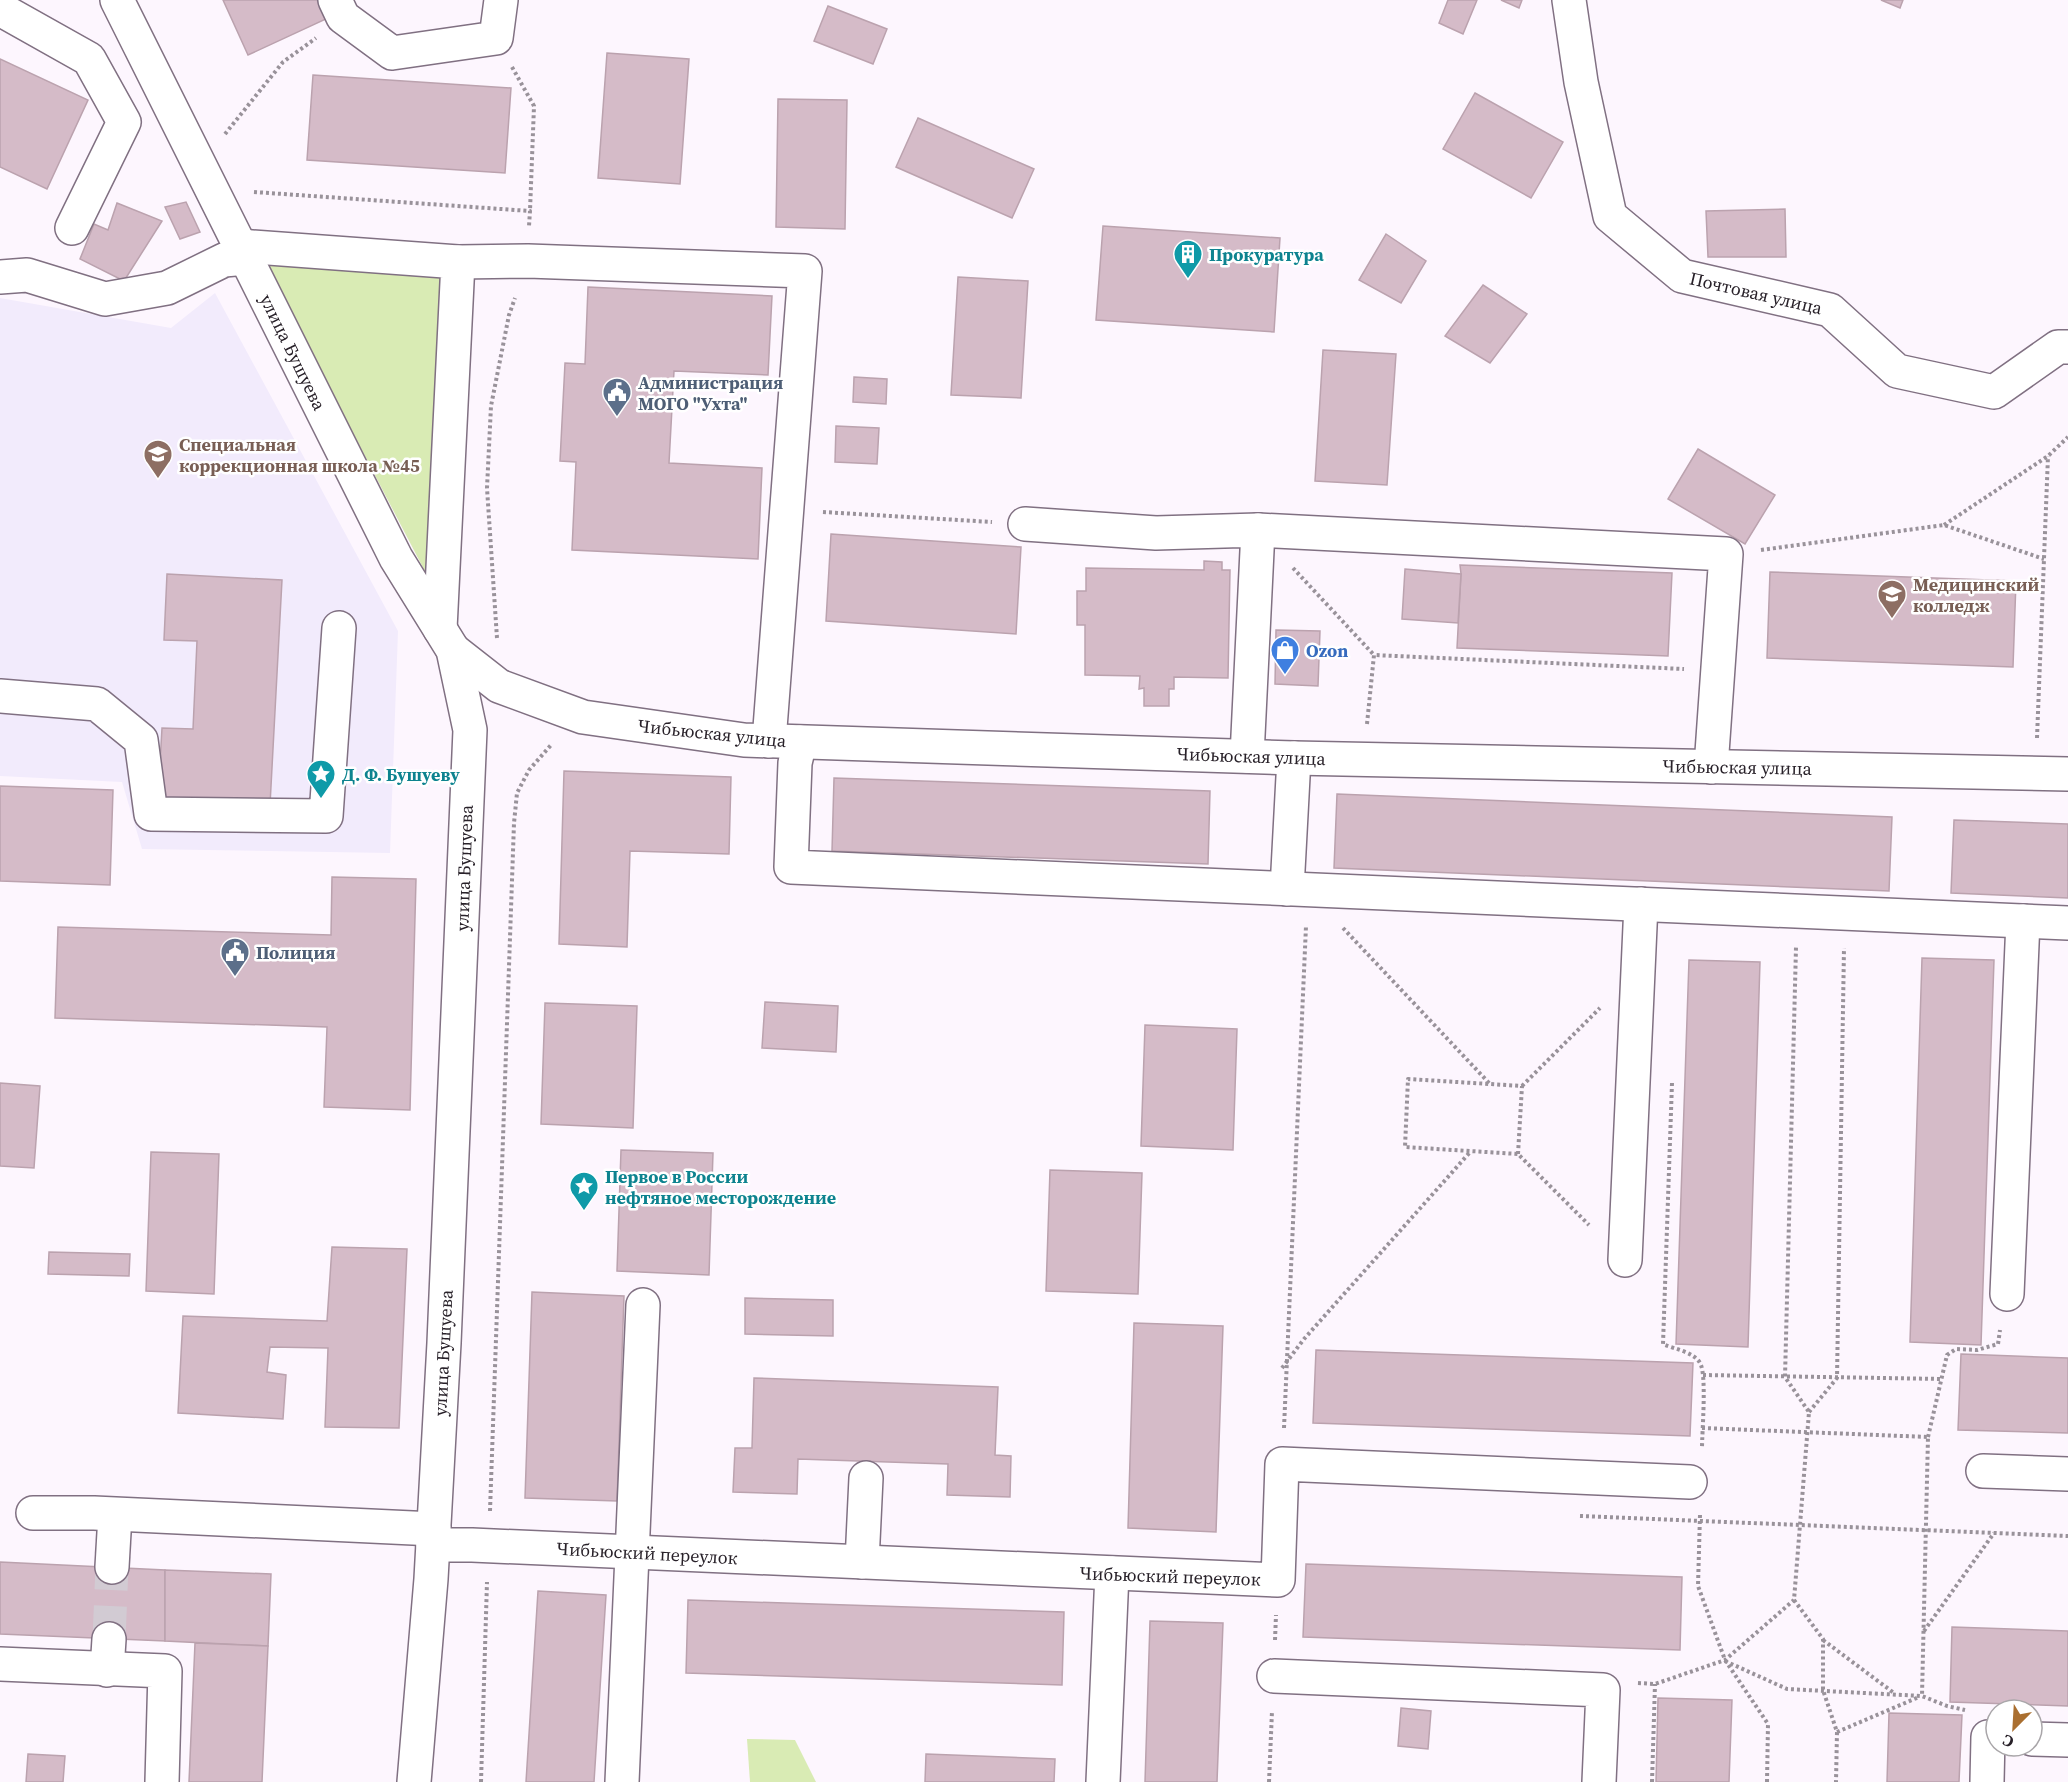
<svg xmlns="http://www.w3.org/2000/svg" width="2068" height="1782" font-family="'Source Serif 4',serif">
	<rect width="100%" height="100%" fill="#fdf6fe"/>
	<path fill="#f2ebfc" d="M215,293L398,631L390,853L142,849L122,782L0,776V298L171,328Z"/>
	<g fill="#d9ebb4">
		<path d="M263,260L444,276L431,583Z"/>
		<path d="M747,1739L795,1740L816,1782H750Z"/>
	</g>
	<g fill="#d5bbc8" stroke="#bba2ae" stroke-width="1.5">
		<path d="M223,0H317L326,19L248,55Z"/>
		<path d="M1448,0H1477L1463,34L1439,23Z"/>
		<path d="M1501,0H1522L1519,8Z"/>
		<path d="M1881,0H1903L1900,8Z"/>
		<path d="M828,6L887,29L873,64L814,41Z"/>
		<path d="M607,53L689,59L680,184L598,178Z"/>
		<path d="M0,59L88,100L47,189L0,167Z"/>
		<path d="M313,75L511,88L505,173L307,160Z"/>
		<path d="M1475,93L1563,142L1531,198L1443,149Z"/>
		<path d="M778,99L847,100L845,229L776,227Z"/>
		<path d="M918,118L1034,169L1012,218L896,167Z"/>
		<path d="M186,202L200,232L180,239L165,207Z"/>
		<path d="M117,203L162,221L124,281L80,259L94,224L108,230Z"/>
		<path d="M1785,209L1786,257H1708L1706,211Z"/>
		<path d="M1103,226L1280,238L1274,332L1096,320Z"/>
		<path d="M1386,234L1426,261L1401,303L1359,280Z"/>
		<path d="M958,277L1028,281L1021,398L951,395Z"/>
		<path d="M1483,285L1527,314L1490,363L1445,336Z"/>
		<path d="M588,287L772,296L768,375L674,371L669,463L762,468L758,559L572,550L576,462L560,461L565,363L585,364Z"/>
		<path d="M1323,350L1396,354L1387,485L1315,481Z"/>
		<path d="M854,377L887,379L886,404L853,402Z"/>
		<path d="M836,426L879,428L877,464L835,462Z"/>
		<path d="M1698,449L1775,495L1745,544L1668,499Z"/>
		<path d="M831,534L1021,547L1016,634L826,621Z"/>
		<path d="M1204,561L1222,562V570H1230L1228,678L1174,677V689H1169V706H1144V688L1139,689L1140,676L1085,675V625H1077V591H1086V568L1204,570Z"/>
		<path d="M1460,565L1672,573L1668,656L1457,648L1461,574Z"/>
		<path d="M1405,569L1461,574L1458,623L1402,619Z"/>
		<path d="M1770,572L2016,581L2013,667L1767,658Z"/>
		<path d="M167,574L282,580L270,805L158,799L162,728L193,729L197,641L164,640Z"/>
		<path d="M1276,630L1320,631L1318,686L1275,684Z"/>
		<path d="M564,771L731,777L729,854L630,851L627,947L559,944Z"/>
		<path d="M834,778L1210,791L1208,864L832,851Z"/>
		<path d="M0,786L113,790L110,885L0,881Z"/>
		<path d="M1337,794L1892,817L1889,891L1334,868Z"/>
		<path d="M1954,820L2068,824V898L1951,893Z"/>
		<path d="M332,877L416,879L410,1110L324,1107L327,1027L55,1018L58,927L331,935Z"/>
		<path d="M1922,958L1994,960L1981,1345L1910,1342Z"/>
		<path d="M1689,960L1760,962L1748,1347L1676,1344Z"/>
		<path d="M765,1002L838,1006L836,1052L762,1048Z"/>
		<path d="M545,1003L637,1006L633,1128L541,1124Z"/>
		<path d="M1145,1025L1237,1029L1233,1150L1141,1146Z"/>
		<path d="M0,1083L40,1086L34,1168L0,1166Z"/>
		<path d="M621,1150L713,1153L709,1275L617,1271Z"/>
		<path d="M151,1152L219,1154L214,1294L146,1291Z"/>
		<path d="M1050,1170L1142,1173L1138,1294L1046,1291Z"/>
		<path d="M332,1247L407,1249L399,1428L325,1427L328,1348L270,1347L267,1372L286,1375L283,1419L178,1413L183,1316L327,1321Z"/>
		<path d="M49,1252L130,1254L129,1276L48,1274Z"/>
		<path d="M532,1292L624,1296L617,1501L525,1498Z"/>
		<path d="M745,1298L833,1300V1336L745,1334Z"/>
		<path d="M1134,1323L1223,1326L1216,1532L1128,1528Z"/>
		<path d="M1316,1350L1693,1363L1690,1436L1313,1423Z"/>
		<path d="M1961,1354L2068,1358V1433L1958,1430Z"/>
		<path d="M754,1378L998,1387L995,1455L1011,1456L1010,1497L947,1495L948,1464L798,1459L797,1494L733,1492L735,1448H752Z"/>
		<path d="M0,1562L165,1570V1641L0,1634Z"/>
		<path d="M1306,1564L1682,1577L1680,1650L1303,1637Z"/>
		<path d="M165,1570L271,1574L268,1646L165,1641Z"/>
		<path d="M538,1591L606,1595L594,1782H526Z"/>
		<path d="M688,1600L1064,1612L1062,1685L686,1673Z"/>
		<path d="M1150,1621L1223,1623L1217,1782H1145Z"/>
		<path d="M1952,1627L2068,1631V1706L1950,1702Z"/>
		<path d="M195,1643L268,1646L262,1782H189Z"/>
		<path d="M1658,1698L1732,1700L1729,1782H1656Z"/>
		<path d="M1401,1708L1431,1711L1428,1749L1398,1746Z"/>
		<path d="M1889,1713L1962,1715L1959,1782H1887Z"/>
		<path d="M28,1754L65,1756L63,1782H26Z"/>
		<path d="M926,1754L1055,1759L1054,1782H925Z"/>
	</g>
	<g fill="none" stroke-linecap="round" stroke-linejoin="round">
		<path stroke="#d2cbd3" stroke-width="33" stroke-dasharray="33 16" stroke-linecap="butt" d="M109,1639L112,1567"/>
		<g stroke="#807082" stroke-width="36">
			<g id="minor">
				<path d="M117,0L396,558L453,650L470,730L444,1343L431,1579L414,1782"/>
				<path d="M335,0L343,17L392,53L496,38L501,0"/>
				<path d="M1569,0L1581,82L1610,216L1682,276L1830,310L1897,371L1994,392L2058,347H2068"/>
				<path d="M0,9L89,59L124,122L72,228"/>
				<path d="M240,246L458,262L440,629"/>
				<path d="M458,262L528,261L805,271L769,741"/>
				<path d="M0,277L27,275L105,299L167,288L224,260L246,258"/>
				<path d="M1025,524L1156,533L1258,530L1247,756"/>
				<path d="M1258,530L1726,554L1711,767"/>
				<path d="M453,650L499,686L583,717L744,740L1294,758L2068,774"/>
				<path d="M0,696L97,704L141,740L151,814L326,816L339,628"/>
				<path d="M800,742L795,763L791,867L2068,923"/>
				<path d="M1287,889L1294,758"/>
				<path d="M1625,1260L1641,904"/>
				<path d="M2007,1294L2023,921"/>
				<path d="M1983,1471L2068,1474"/>
				<path d="M33,1513H94L434,1529"/>
				<path d="M433,1545H472L1278,1580L1282,1464L1690,1482"/>
				<path d="M862,1562L866,1478"/>
				<path d="M112,1567L115,1515"/>
				<path d="M0,1664L165,1671L162,1782"/>
				<path d="M107,1670L109,1639"/>
				<path d="M1274,1676L1603,1690L1599,1782"/>
				<path d="M2032,1739L2068,1740"/>
				<path d="M622,1782L643,1305"/>
				<path d="M1103,1782L1112,1573"/>
				<path d="M1987,1782L1988,1737L1996,1738"/>
			</g>
		</g>
		<g stroke="#99929a" stroke-width="4" stroke-dasharray="3 3" stroke-linecap="butt">
			<path d="M512,67L534,106L530,211"/>
			<path d="M225,134L283,62L316,38"/>
			<path d="M254,192L530,211L529,226"/>
			<path d="M823,512L992,522"/>
			<path d="M1944,525L2048,456L2068,437"/>
			<path d="M1761,550L1944,525L2044,559"/>
			<path d="M1293,568L1374,655"/>
			<path d="M497,638L487,488L491,406L509,315L515,298"/>
			<path d="M1367,724L1374,655L1684,669"/>
			<path d="M2037,738L2048,456"/>
			<path d="M1343,928L1490,1084"/>
			<path d="M1672,1083L1663,1344C1674,1349 1694,1352 1700,1363C1707,1374 1702,1432 1702,1448"/>
			<path d="M1522,1086L1600,1008"/>
			<path d="M1518,1154L1522,1086L1408,1079L1405,1147L1518,1154L1589,1225"/>
			<path d="M1282,1368L1304,1339L1471,1151"/>
			<path d="M1703,1375L1942,1379"/>
			<path d="M1809,1412L1837,1378L1844,948"/>
			<path d="M1284,1428L1306,926"/>
			<path d="M1702,1428L1928,1437L1922,1696L1947,1706L1965,1710"/>
			<path d="M1928,1437L1947,1355L1956,1349L1977,1350L1998,1344L2000,1330"/>
			<path d="M490,1511L514,823L517,793L529,770L551,745"/>
			<path d="M1700,1515L1698,1586L1725,1660L1768,1724L1767,1782"/>
			<path d="M1580,1516L2068,1536"/>
			<path d="M1794,1600L1823,1639V1690L1837,1732L1836,1782"/>
			<path d="M1924,1631L1994,1533"/>
			<path d="M1275,1640L1276,1615"/>
			<path d="M1823,1640L1894,1693"/>
			<path d="M1725,1661L1787,1689L1922,1696"/>
			<path d="M1638,1683L1655,1684L1725,1660L1794,1600L1809,1412L1785,1377L1796,947"/>
			<path d="M1837,1732L1919,1697"/>
			<path d="M481,1782L487,1582"/>
			<path d="M1269,1782L1272,1711"/>
			<path d="M1652,1782L1655,1684"/>
		</g>
		<use href="#minor" stroke="#fff" stroke-width="33"/>
	</g>
	<defs>
		<g id="building-pin" transform="scale(1.5)"><path d="M0 17L-7.5 6A9.5 9.5 0 1 1 7.5 6Z" fill="#0f9aa8" stroke="#fff"/><path d="M-4-6H4V6H1V3H-1V6H-4ZM-2.5-4.3h1.7v1.8h-1.7ZM.8-4.3h1.7v1.8H.8ZM-2.5-1h1.7V.8h-1.7ZM.8-1h1.7V.8H.8Z" fill="#fff"/></g>
		<g id="civic-pin" transform="scale(1.5)"><path d="M0 17L-7.5 6A9.5 9.5 0 1 1 7.5 6Z" fill="#5c6f8a" stroke="#fff"/><path d="M-.6-6.5H3V-4.5H.6V-3L4-1V1h2V6H-6V1h2V-1L-.6-3ZM-1.2 2.5V6h2.4V2.5Z" fill="#fff"/></g>
		<g id="school-pin" transform="scale(1.5)"><path d="M0 17L-7.5 6A9.5 9.5 0 1 1 7.5 6Z" fill="#8d6e63" stroke="#fff"/><path d="M0-5L7-2L0 1L-7-2ZM-4 1L0 2.5L4 1V4Q0 6-4 4Z" fill="#fff"/></g>
		<g id="university-pin" transform="scale(1.5)"><path d="M0 17L-7.5 6A9.5 9.5 0 1 1 7.5 6Z" fill="#8d6e63" stroke="#fff"/><path d="M0-5L7-2L0 1L-7-2ZM-4 1L0 2.5L4 1V4Q0 6-4 4Z" fill="#fff"/></g>
		<g id="shop-pin" transform="scale(1.5)"><path d="M0 17L-7.5 6A9.5 9.5 0 1 1 7.5 6Z" fill="#3f7fe0" stroke="#fff"/><path d="M-5-2.5h2.3a2.7 3.5 0 0 1 5.4 0H5L5.5 6h-11ZM-1.5-2.5h3a1.5 2.3 0 0 0-3 0Z" fill="#fff"/></g>
		<g id="sight-pin" transform="scale(1.5)"><path d="M0 17L-7.5 6A9.5 9.5 0 1 1 7.5 6Z" fill="#0f9aa8" stroke="#fff"/><path d="M0-6L1.8-2.2L6-1.7L2.9 1.2L3.7 5.4L0 3.3L-3.7 5.4L-2.9 1.2L-6-1.7L-1.8-2.2Z" fill="#fff"/></g>
	</defs>
	<g fill-rule="evenodd">
		<use href="#building-pin" x="1188" y="254"/>
		<use href="#civic-pin" x="617" y="392"/>
		<use href="#school-pin" x="158" y="454"/>
		<use href="#university-pin" x="1892" y="594"/>
		<use href="#shop-pin" x="1285" y="650"/>
		<use href="#sight-pin" x="321" y="774"/>
		<use href="#civic-pin" x="235" y="952"/>
		<use href="#sight-pin" x="584" y="1186"/>
	</g>
	<g text-anchor="middle" dominant-baseline="central" stroke-width="5" stroke-linejoin="round" paint-order="stroke">
		<g font-size="18" font-weight="bold" fill="#0d838f" stroke="#fff" text-anchor="start">
			<text x="1209" y="254">Прокуратура</text>
			<text x="342" y="774">Д. Ф. Бушуеву</text>
			<text x="605" y="1176">Первое в России<tspan x="605" dy="21">нефтяное месторождение</tspan></text>
		</g>
		<g font-size="18" fill="#282129" stroke="#fff">
			<text transform="translate(1756 293) rotate(13)">Почтовая улица</text>
			<text transform="translate(293 352) rotate(64)">улица Бушуева</text>
			<text transform="translate(712 733) rotate(6)">Чибьюская улица</text>
			<text transform="translate(1251 756) rotate(2)">Чибьюская улица</text>
			<text transform="translate(1737 767) rotate(1)">Чибьюская улица</text>
			<text transform="translate(464 868) rotate(-88)">улица Бушуева</text>
			<text transform="translate(443 1353) rotate(-87)">улица Бушуева</text>
			<text transform="translate(647 1553) rotate(3)">Чибьюский переулок</text>
			<text transform="translate(1170 1576) rotate(2)">Чибьюский переулок</text>
		</g>
		<g font-size="18" font-weight="bold" fill="#4e5e75" stroke="#fff" text-anchor="start">
			<text x="638" y="382">Администрация<tspan x="638" dy="21">МОГО "Ухта"</tspan></text>
			<text x="256" y="952">Полиция</text>
		</g>
		<g font-size="18" font-weight="bold" fill="#785e54" stroke="#fff" text-anchor="start">
			<text x="179" y="444">Специальная<tspan x="179" dy="21">коррекционная школа №45</tspan></text>
			<text x="1913" y="584">Медицинский<tspan x="1913" dy="21">колледж</tspan></text>
		</g>
		<g font-size="18" font-weight="bold" fill="#366cbe" stroke="#fff" text-anchor="start">
			<text x="1306" y="650">Ozon</text>
		</g>
	</g>
	<g transform="translate(2014 1728) rotate(204)"><circle r="28" fill="#ffffff" stroke="#a9a6a9" stroke-width="1.5"/>
	<path d="M0-4.5L10 22L0 15L-10 22Z" fill="#aa6f30"/>
	<text y="-9" font-size="16" font-weight="bold" text-anchor="middle" fill="#282129">С</text>
	</g>
</svg>
